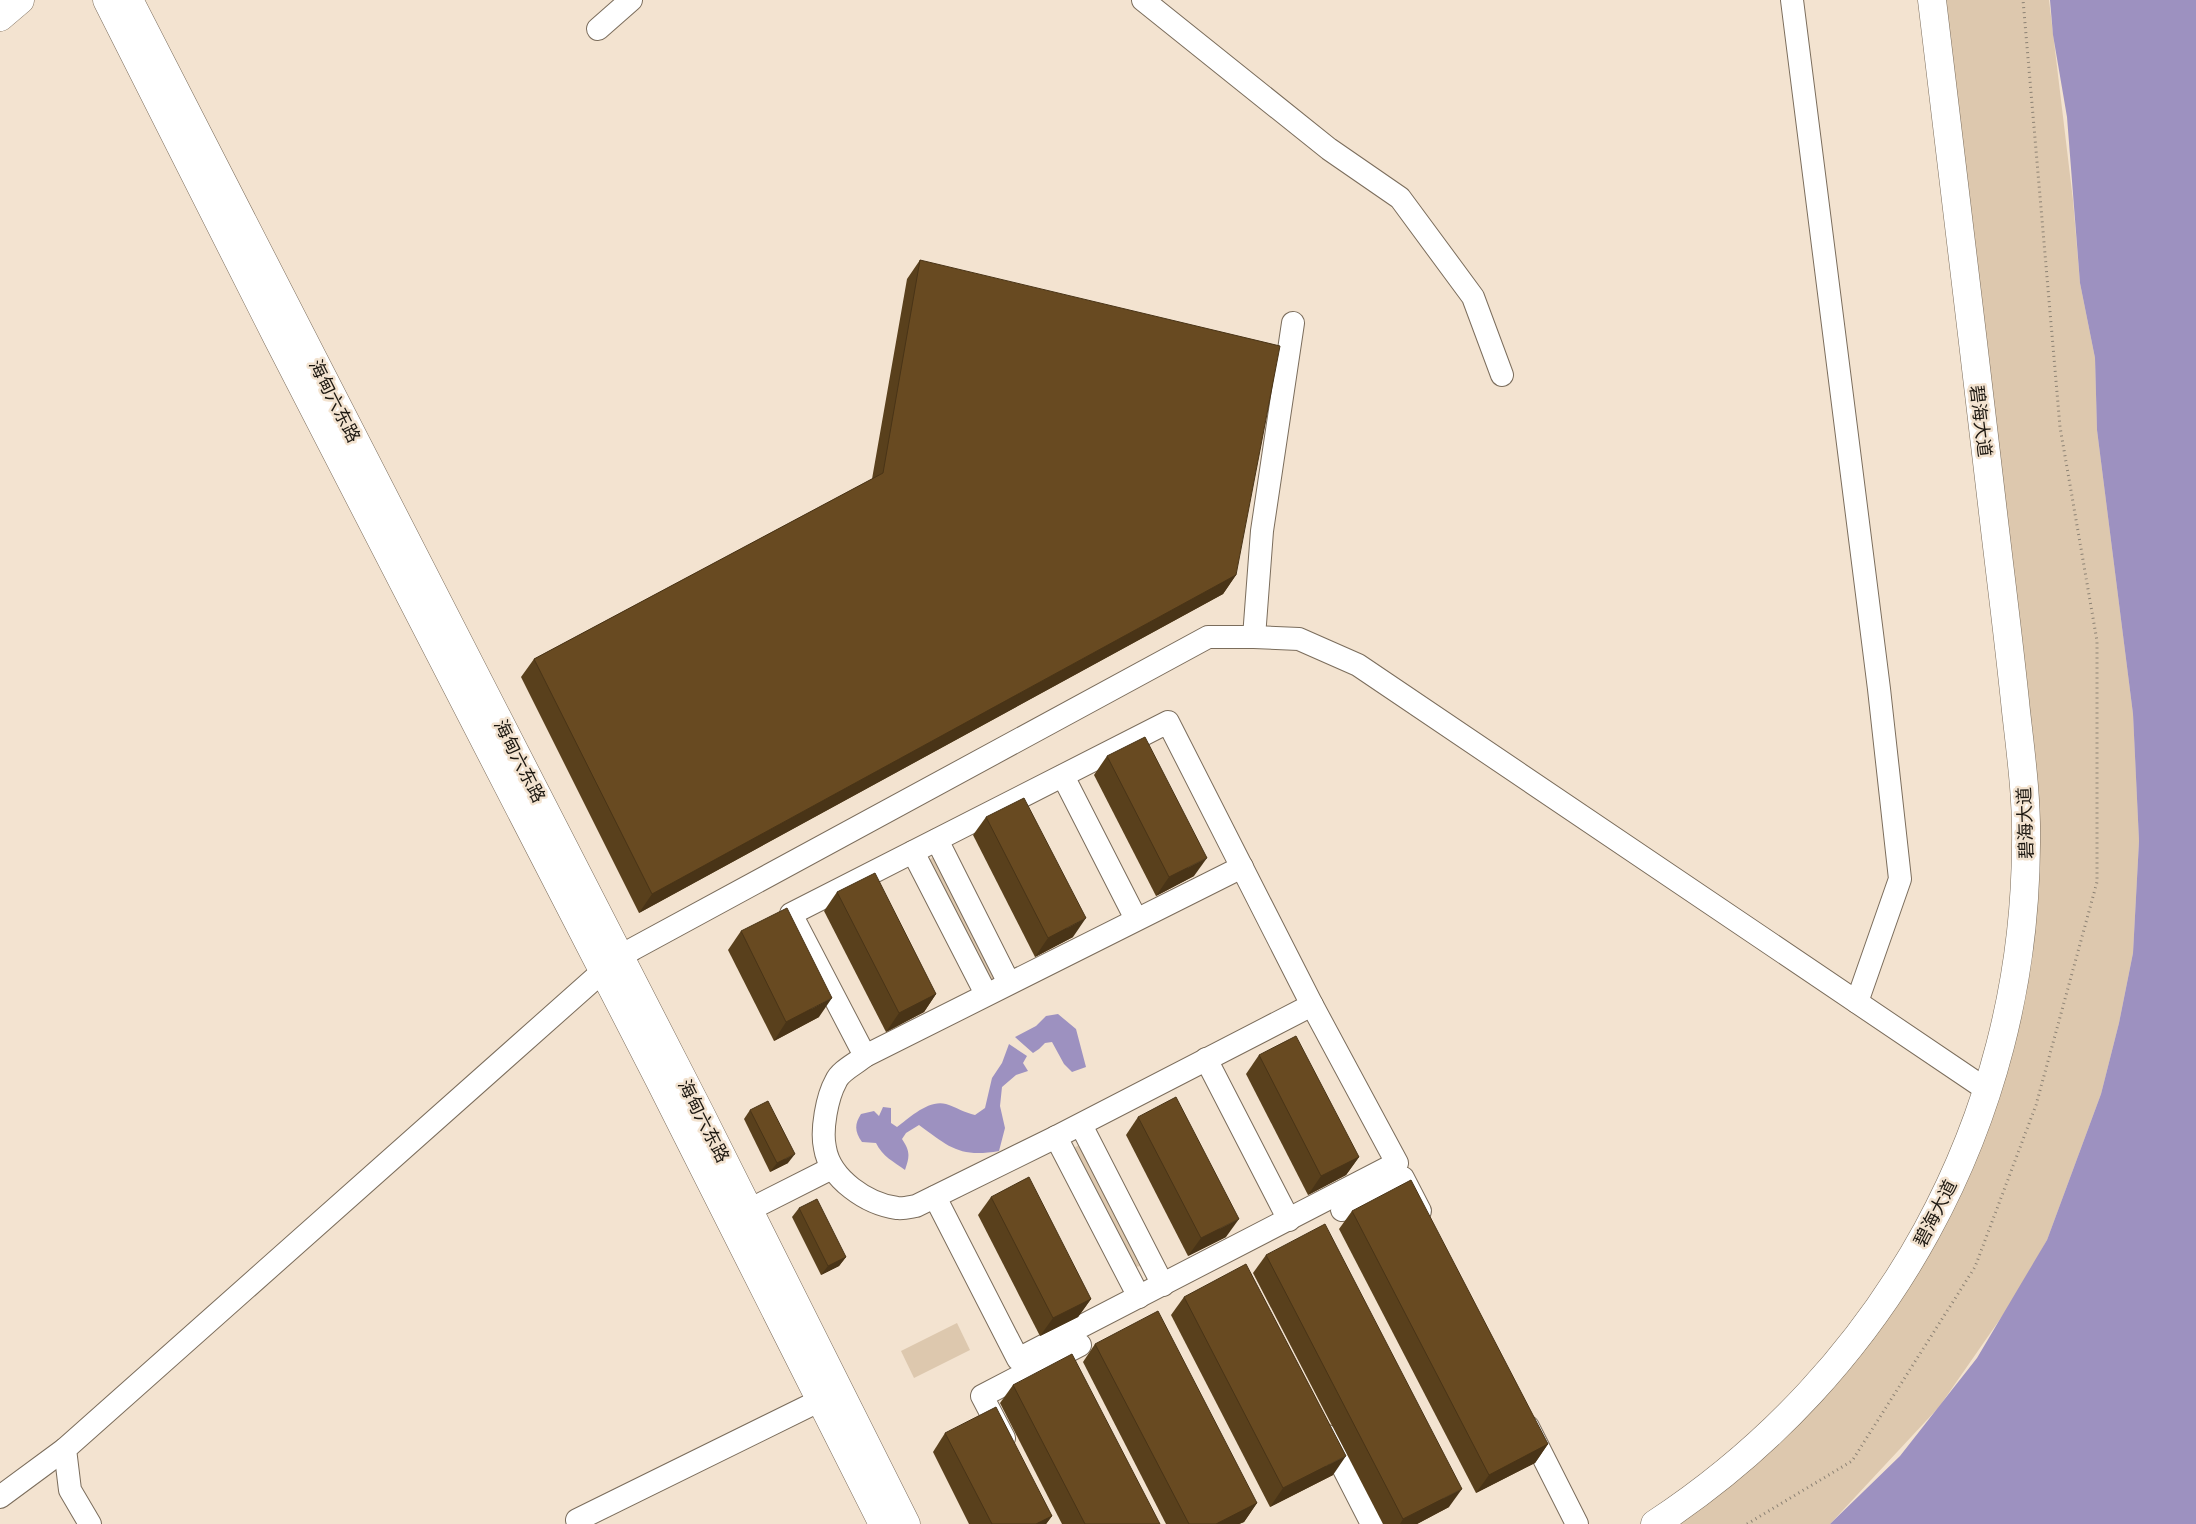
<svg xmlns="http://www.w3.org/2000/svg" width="2196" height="1524" font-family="'Source Serif 4','Noto Sans SC',serif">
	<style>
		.green { fill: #ddc8ae }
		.water { fill: #9d91c0 }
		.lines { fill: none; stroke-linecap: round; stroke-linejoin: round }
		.street-casing { stroke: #7b6d5c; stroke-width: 24 }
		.secondary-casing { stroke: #7b6d5c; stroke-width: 29 }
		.primary-casing { stroke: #7b6d5c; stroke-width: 29 }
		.path { stroke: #8c8274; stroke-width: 3; stroke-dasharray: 1 4; stroke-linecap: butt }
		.street { stroke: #fff; stroke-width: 22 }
		.secondary { stroke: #fff; stroke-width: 28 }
		.primary { stroke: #fff; stroke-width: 28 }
		.wall { fill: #59401c }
		.shaded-wall { fill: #493417 }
		.building { fill: #684a21; stroke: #493417 }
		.labels { text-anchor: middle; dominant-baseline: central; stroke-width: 5; stroke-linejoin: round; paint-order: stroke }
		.street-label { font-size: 18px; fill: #1d1811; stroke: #f3e3d0 }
	</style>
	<rect width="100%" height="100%" fill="#f3e3d0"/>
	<g class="green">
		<path d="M 1945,0 L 2049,0 L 2073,200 L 2080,283 L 2095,358 L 2097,430 L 2133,714 L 2139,841 L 2133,953 L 2119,1023 L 2101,1094 L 2047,1240 L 2014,1299 L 1939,1407 L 1830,1524 L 1642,1524 L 1774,1443 L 1901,1295 L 2031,941 Z"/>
		<path d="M 933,857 L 997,975 L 993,980 L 989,981 L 928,861 Z"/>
		<path d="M 1082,1143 L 1141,1266 L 1135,1267 L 1074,1148 Z"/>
		<path d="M 957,1323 L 970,1350 L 914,1378 L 901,1351 Z"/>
	</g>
	<g class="water">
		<path d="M 2050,0 L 2196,0 L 2196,1524 L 1830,1524 L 1900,1456 L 1977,1358 L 2047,1240 L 2101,1094 L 2119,1023 L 2133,953 L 2139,841 L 2133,714 L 2097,430 L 2095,358 L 2080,283 L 2067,117 L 2053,35 Z"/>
		<path d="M 1058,1014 L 1076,1029 L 1086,1067 L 1072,1072 L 1064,1064 L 1052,1042 L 1045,1043 L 1039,1049 L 1033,1053 L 1015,1037 L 1036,1026 L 1046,1016 Z"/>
		<path d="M 1009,1044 L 1027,1056 L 1023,1063 L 1028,1071 L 1016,1075 L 1002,1087 L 1000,1106 L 1005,1128 L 999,1151 C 960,1158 949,1147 919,1125 L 906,1133 L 902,1139 C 910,1151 910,1156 905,1170 C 894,1162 882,1156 876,1143 L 862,1142 C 855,1132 854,1125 861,1114 L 874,1111 L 879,1116 L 883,1107 L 891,1108 L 891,1123 L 897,1127 C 909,1118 929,1099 946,1104 C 956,1107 965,1113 975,1115 L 985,1108 L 992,1078 L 1002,1063 Z"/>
	</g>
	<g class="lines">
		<defs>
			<g id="street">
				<path d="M 1143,0 L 1329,149 L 1400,198 L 1473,297 L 1502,375"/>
				<path d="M 1792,0 L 1879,689 L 1900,879 L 1857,1002"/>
				<path d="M 598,29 L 631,0"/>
				<path d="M 1254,637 L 1262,531 L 1293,323"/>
				<path d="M 1063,776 L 1136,919"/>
				<path d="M 937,840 L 1009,983"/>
				<path d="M 913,852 L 986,994"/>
				<path d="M 1242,867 L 865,1056 C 857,1063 840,1071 836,1081 C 827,1097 821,1130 825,1148 C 830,1179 867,1204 897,1208 C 903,1209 910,1207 916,1206 L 1056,1137 L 1312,1005"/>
				<path d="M 865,1056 L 791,914 L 1168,722 L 1312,1005 L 1397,1163 L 1018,1359 L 935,1197"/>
				<path d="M 1206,1059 L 1289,1220"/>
				<path d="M 1081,1125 L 1163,1285"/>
				<path d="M 1056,1137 L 1139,1297"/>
				<path d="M 1342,1210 L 1403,1178 L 1420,1211"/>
				<path d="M 733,1218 L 832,1168"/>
				<path d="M 1528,1427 L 1577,1524"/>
				<path d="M 1327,1436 L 1372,1524"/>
				<path d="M 1004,1438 L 982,1396 L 1080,1345"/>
				<path d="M 0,1497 L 65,1449"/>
				<path d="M 577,1520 L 835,1393"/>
				<path d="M 90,1524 L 70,1490 L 65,1449 L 603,971 L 633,949 L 1208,637 L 1254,637 L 1299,639 L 1358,665 L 1987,1090"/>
			</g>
			<g id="secondary">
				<path d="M 107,0 L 277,337 L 660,1081 L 883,1524"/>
				<path d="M 129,0 L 700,1113 L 906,1524"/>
			</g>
			<g id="primary">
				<path d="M 0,17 L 20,0"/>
				<path d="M 1655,1524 C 1886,1372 2025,1121 2026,844 C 2027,800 2021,755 2016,711 C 2009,642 2000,573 1992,504 C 1972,336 1953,168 1932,0"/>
			</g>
		</defs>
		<use href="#street" class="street-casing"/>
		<use href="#secondary" class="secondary-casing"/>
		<use href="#primary" class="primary-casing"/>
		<path class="path" d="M 1747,1524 L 1852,1461 L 1975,1267 L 2036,1105 L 2097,882 L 2097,641 L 2060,427 L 2023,0"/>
		<use href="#street" class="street"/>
		<use href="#secondary" class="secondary"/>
		<use href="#primary" class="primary"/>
	</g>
	<g class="wall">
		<path d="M 920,260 L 1236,575 L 1223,594 L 639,913 L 521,677 L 534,659 L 872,479 L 907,279 Z"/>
		<path d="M 1107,756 L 1194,876 L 1156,896 L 1094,775 Z"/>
		<path d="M 986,817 L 1073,937 L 1035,957 L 973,835 Z"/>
		<path d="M 837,892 L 936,994 L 924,1012 L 886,1032 L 824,911 Z"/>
		<path d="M 741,931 L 819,1017 L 774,1041 L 728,950 Z"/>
		<path d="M 1259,1055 L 1359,1157 L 1346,1175 L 1308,1195 L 1246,1074 Z"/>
		<path d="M 750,1110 L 788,1163 L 770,1172 L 744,1119 Z"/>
		<path d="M 1138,1117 L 1226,1237 L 1188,1256 L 1126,1135 Z"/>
		<path d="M 991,1197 L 1091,1299 L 1078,1317 L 1040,1336 L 978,1215 Z"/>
		<path d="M 799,1208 L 846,1257 L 839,1266 L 821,1275 L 792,1217 Z"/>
		<path d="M 1352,1211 L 1548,1444 L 1535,1463 L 1476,1493 L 1339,1229 Z"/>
		<path d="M 1266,1255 L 1449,1507 L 1417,1524 L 1383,1524 L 1253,1273 Z"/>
		<path d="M 1184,1297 L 1333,1475 L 1270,1507 L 1171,1315 Z"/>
		<path d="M 1095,1344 L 1257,1503 L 1244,1522 L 1239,1524 L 1166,1524 L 1083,1362 Z"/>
		<path d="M 1013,1385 L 1160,1524 L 1062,1524 L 1000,1403 Z"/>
		<path d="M 945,1433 L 1052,1516 L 1046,1524 L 969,1524 L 933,1452 Z"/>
	</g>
	<g class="shaded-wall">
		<path d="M 1236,575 L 1223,594 L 639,913 L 652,894 Z"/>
		<path d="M 1207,858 L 1194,876 L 1156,896 L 1169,877 Z"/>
		<path d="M 1086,918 L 1073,937 L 1035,957 L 1048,938 Z"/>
		<path d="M 936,994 L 924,1012 L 886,1032 L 899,1013 Z"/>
		<path d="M 832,998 L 819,1017 L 774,1041 L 786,1022 Z"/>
		<path d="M 795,1154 L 788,1163 L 770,1172 L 777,1163 Z"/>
		<path d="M 1359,1157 L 1346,1175 L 1308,1195 L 1321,1176 Z"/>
		<path d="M 1239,1219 L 1226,1237 L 1188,1256 L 1201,1238 Z"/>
		<path d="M 846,1257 L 839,1266 L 821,1275 L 828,1266 Z"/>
		<path d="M 1091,1299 L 1078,1317 L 1040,1336 L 1053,1318 Z"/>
		<path d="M 1548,1444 L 1535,1463 L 1476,1493 L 1489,1475 Z"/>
		<path d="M 1346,1456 L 1333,1475 L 1270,1507 L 1283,1488 Z"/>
		<path d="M 1462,1489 L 1449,1507 L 1417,1524 L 1400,1524 L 1403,1519 Z"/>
		<path d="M 1257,1503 L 1244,1522 L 1239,1524 L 1216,1524 Z"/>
		<path d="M 1052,1516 L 1046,1524 L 1036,1524 Z"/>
	</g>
	<g class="building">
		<path d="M 920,260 L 1280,346 L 1236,575 L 652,894 L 534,659 L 883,473 Z"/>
		<path d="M 1145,737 L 1207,858 L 1169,877 L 1107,756 Z"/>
		<path d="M 1024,798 L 1086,918 L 1048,938 L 986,817 Z"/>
		<path d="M 875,873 L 936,994 L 899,1013 L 837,892 Z"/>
		<path d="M 787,908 L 832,998 L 786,1022 L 741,931 Z"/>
		<path d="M 1296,1036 L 1359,1157 L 1321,1176 L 1259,1055 Z"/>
		<path d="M 1176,1097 L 1239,1219 L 1201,1238 L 1138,1117 Z"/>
		<path d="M 768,1101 L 795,1154 L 777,1163 L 750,1110 Z"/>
		<path d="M 1029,1177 L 1091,1299 L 1053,1318 L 991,1197 Z"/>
		<path d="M 1411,1180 L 1548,1444 L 1489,1475 L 1352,1211 Z"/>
		<path d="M 817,1199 L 846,1257 L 828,1266 L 799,1208 Z"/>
		<path d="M 1325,1224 L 1462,1489 L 1403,1519 L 1266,1255 Z"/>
		<path d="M 1246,1264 L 1346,1456 L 1283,1488 L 1184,1297 Z"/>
		<path d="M 1158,1311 L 1257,1503 L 1216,1524 L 1189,1524 L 1095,1344 Z"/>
		<path d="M 1072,1354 L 1160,1524 L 1085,1524 L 1013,1385 Z"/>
		<path d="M 996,1407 L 1052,1516 L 1036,1524 L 992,1524 L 945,1433 Z"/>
	</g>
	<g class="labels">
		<g class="street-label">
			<text transform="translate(335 401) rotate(63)">海甸六东路</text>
			<text transform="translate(1981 421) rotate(83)">碧海大道</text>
			<text transform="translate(520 761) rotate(63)">海甸六东路</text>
			<text transform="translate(2025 823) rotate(-92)">碧海大道</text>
			<text transform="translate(704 1121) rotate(63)">海甸六东路</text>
			<text transform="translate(1935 1213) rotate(-63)">碧海大道</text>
		</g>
	</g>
</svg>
